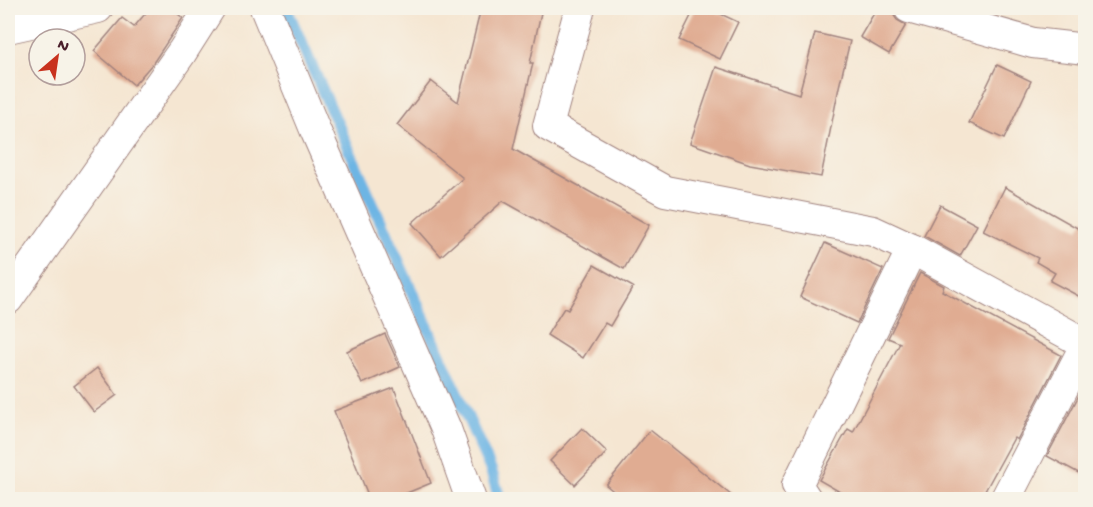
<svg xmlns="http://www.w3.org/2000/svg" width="1093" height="507" font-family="'Gochi Hand',sans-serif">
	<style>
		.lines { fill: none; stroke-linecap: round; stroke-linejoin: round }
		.stream { stroke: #6db5e4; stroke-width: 12 }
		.building { fill: #e0ac92 }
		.street-casing { stroke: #a0827e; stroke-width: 32 }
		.street { stroke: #fff; stroke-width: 30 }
	</style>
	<rect width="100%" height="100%" fill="#f7f3e8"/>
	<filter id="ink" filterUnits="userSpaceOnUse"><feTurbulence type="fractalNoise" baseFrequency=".0167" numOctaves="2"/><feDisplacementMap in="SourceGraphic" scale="12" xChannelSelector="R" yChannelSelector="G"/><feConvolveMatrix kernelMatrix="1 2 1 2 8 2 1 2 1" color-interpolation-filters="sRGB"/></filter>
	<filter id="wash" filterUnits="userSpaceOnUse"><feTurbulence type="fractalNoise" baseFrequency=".008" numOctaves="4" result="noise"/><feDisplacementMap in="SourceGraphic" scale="24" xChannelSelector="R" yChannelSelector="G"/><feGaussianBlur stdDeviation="1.35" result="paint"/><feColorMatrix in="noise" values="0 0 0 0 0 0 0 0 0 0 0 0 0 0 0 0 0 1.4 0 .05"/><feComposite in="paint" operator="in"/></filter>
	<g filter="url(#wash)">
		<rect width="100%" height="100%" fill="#f5e6d2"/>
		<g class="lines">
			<path class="stream" d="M 286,8 L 491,470 L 500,500"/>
		</g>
		<g id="blocks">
			<g class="building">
				<path d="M 150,8 L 170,8 L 183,18 L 153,63 L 134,85 L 94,51 L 122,18 L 134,27 Z"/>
				<path d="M 481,8 L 542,8 L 530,63 L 533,63 L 513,149 L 649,225 L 624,269 L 503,201 L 441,256 L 412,223 L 463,178 L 397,125 L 431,81 L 458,102 Z"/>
				<path d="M 695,8 L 708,8 L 738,22 L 720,59 L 679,40 Z"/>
				<path d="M 877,8 L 882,8 L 893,14 L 897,20 L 906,25 L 889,54 L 860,37 Z"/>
				<path d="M 815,33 L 850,41 L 839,87 L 821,177 L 750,164 L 690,143 L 716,67 L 799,94 Z"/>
				<path d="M 997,65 L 1031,81 L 1004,139 L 969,123 Z"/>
				<path d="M 1005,187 L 1079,229 L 1086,217 L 1086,300 L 1050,281 L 1055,273 L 1036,262 L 1038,258 L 983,231 Z"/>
				<path d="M 940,205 L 977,225 L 960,256 L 924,236 Z"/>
				<path d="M 825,243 L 883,269 L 857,323 L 800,297 Z"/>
				<path d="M 594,265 L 633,287 L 610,326 L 605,323 L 583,358 L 547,335 L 564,308 L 568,310 Z"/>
				<path d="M 920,273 L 944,286 L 942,291 L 1061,355 L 1017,440 L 1014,438 L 980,500 L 854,500 L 819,480 L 848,429 L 853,432 L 900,343 L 888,338 Z"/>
				<path d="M 385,334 L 400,367 L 362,384 L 347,351 Z"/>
				<path d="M 97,368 L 117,395 L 94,412 L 74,386 Z"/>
				<path d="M 1086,382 L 1086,477 L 1047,456 Z"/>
				<path d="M 394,388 L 431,483 L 390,500 L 370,500 L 334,411 Z"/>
				<path d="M 582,428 L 607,452 L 575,485 L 550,461 Z"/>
				<path d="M 650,430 L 737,500 L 624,500 L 606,485 Z"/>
			</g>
		</g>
	</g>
	<g filter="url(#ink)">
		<use href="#blocks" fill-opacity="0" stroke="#a0827e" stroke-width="1.5"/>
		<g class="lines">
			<defs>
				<g id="street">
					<path d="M 265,8 L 316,132 L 446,429 L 471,500"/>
					<path d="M 580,8 L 548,126 L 665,191 L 873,231 L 912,249 L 1086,344"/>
					<path d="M 909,8 L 1033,43 L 1086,49"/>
					<path d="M 8,28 L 98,8"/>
					<path d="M 8,299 L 182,52 L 210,8"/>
					<path d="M 807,500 L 797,485 L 912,249"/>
					<path d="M 1005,500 L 1086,344"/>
				</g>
			</defs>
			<use href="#street" class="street-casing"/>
			<use href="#street" class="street"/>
		</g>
	</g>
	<rect width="1093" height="507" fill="none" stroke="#f7f3e8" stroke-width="30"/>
	<g transform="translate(57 57) rotate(29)"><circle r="28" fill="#f7f3e8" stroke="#b29e9c" stroke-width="1.5"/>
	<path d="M0-4.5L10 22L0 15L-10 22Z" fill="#c8321e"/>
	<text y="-9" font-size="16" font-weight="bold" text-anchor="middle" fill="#4a1f2b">N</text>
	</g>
</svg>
